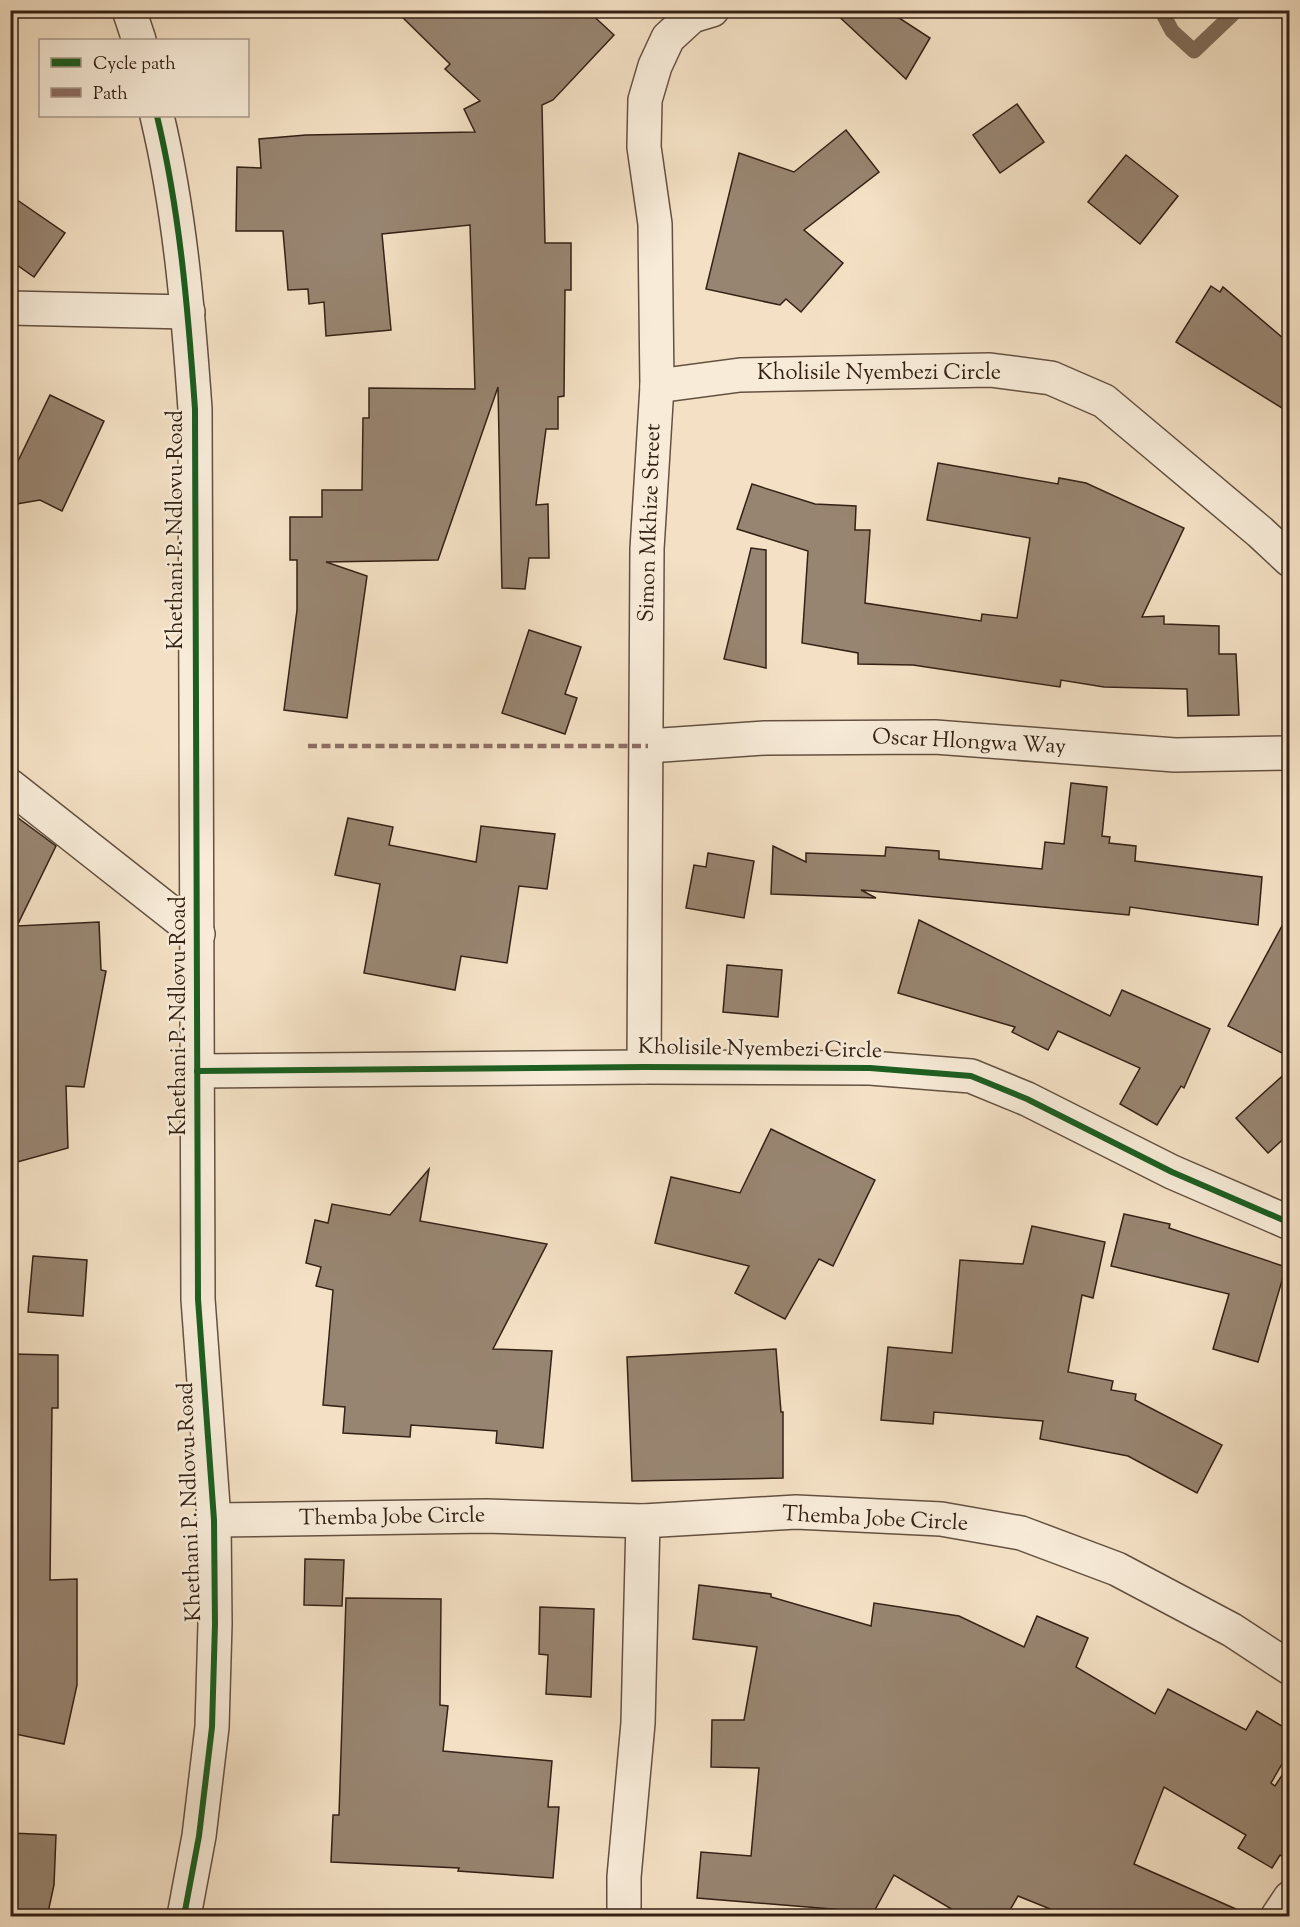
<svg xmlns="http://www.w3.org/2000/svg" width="1300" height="1927" font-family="'Sorts Mill Goudy',serif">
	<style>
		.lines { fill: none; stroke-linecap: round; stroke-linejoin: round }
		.stream { stroke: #806d5b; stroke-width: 15 }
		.building { fill: #988571; stroke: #342115; stroke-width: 1.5 }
		.minor-casing { stroke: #645141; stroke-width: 36 }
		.minor { stroke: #f8ecd9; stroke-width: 33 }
		.quiet { stroke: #8d6e63; stroke-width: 4.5; stroke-dasharray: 9 4.5; stroke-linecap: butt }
		.cycleway-casing { stroke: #f8ecd9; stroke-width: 10 }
		.cycleway { stroke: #1b5e20; stroke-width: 6 }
		.labels { text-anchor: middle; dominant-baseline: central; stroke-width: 5; stroke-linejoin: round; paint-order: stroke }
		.street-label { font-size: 22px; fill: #342115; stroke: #f8ecd9 }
	</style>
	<rect width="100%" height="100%" fill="#f4e1c5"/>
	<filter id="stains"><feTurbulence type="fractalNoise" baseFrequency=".00333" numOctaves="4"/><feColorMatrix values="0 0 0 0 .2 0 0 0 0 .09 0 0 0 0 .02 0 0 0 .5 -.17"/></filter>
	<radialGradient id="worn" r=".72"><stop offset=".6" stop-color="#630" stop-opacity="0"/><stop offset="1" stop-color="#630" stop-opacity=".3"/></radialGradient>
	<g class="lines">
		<path class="stream" d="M 1161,10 L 1172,31 L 1194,51 L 1237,10"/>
	</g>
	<g class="building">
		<path d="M 395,10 L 587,10 L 614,35 L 553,100 L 542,105 L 545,243 L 571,243 L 571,290 L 565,290 L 564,396 L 558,397 L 558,429 L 546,429 L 536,505 L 548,504 L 549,558 L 529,558 L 525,589 L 502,588 L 498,387 L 438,560 L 326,562 L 367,576 L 347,718 L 284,710 L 297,610 L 297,560 L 290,560 L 290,517 L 322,517 L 322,490 L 362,490 L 363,418 L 369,418 L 369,388 L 475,389 L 470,225 L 382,234 L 391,330 L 326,336 L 324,302 L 309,304 L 308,289 L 288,290 L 283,231 L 236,231 L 237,167 L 261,168 L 259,139 L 306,135 L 475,132 L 464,109 L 480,101 L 445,69 L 450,64 Z"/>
		<path d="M 832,10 L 887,10 L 930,38 L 906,79 Z"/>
		<path d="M 1017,104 L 1044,142 L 1000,173 L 973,135 Z"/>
		<path d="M 846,130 L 879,172 L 804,230 L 843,263 L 801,312 L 786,299 L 780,305 L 706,289 L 739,153 L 794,172 Z"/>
		<path d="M 1126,155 L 1178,196 L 1140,244 L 1088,202 Z"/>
		<path d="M 10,195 L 65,233 L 34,277 L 10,260 Z"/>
		<path d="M 1211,286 L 1220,292 L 1223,287 L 1290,344 L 1290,413 L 1176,342 Z"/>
		<path d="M 50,395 L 104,421 L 62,511 L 40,500 L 10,505 L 10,467 L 17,463 Z"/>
		<path d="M 938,463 L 1058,484 L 1059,478 L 1086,483 L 1184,528 L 1142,617 L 1164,616 L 1164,624 L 1219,626 L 1219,654 L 1236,654 L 1239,715 L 1188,716 L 1187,689 L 1104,687 L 1061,680 L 1060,687 L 913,665 L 858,664 L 858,653 L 802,643 L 808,551 L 737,529 L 752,484 L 815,504 L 856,506 L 855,530 L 870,530 L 865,603 L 981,621 L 982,614 L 1017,618 L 1030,538 L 927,520 Z"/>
		<path d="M 751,548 L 766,550 L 766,668 L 724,659 Z"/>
		<path d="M 529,630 L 581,647 L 565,694 L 577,698 L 565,734 L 502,713 Z"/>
		<path d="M 1071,783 L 1107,787 L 1102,836 L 1110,837 L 1109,843 L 1136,846 L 1135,861 L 1262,877 L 1258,925 L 1130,907 L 1129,915 L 861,890 L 876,898 L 771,894 L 773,846 L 806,862 L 806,853 L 885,856 L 886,847 L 939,851 L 939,859 L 1042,869 L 1045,842 L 1064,844 Z"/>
		<path d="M 10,812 L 56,846 L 17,926 L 99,922 L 101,970 L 106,971 L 84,1087 L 66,1086 L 68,1148 L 10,1164 Z"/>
		<path d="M 348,818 L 393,827 L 389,845 L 476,862 L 481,826 L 555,834 L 547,889 L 519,886 L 507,963 L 461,956 L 455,990 L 364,973 L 380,884 L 335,875 Z"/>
		<path d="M 708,853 L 754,861 L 744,918 L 686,908 L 694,865 L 706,867 Z"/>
		<path d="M 1290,911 L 1290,1057 L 1228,1026 Z"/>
		<path d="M 919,920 L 1110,1016 L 1122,990 L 1210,1029 L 1184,1088 L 1181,1086 L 1157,1125 L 1120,1104 L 1140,1068 L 1058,1031 L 1048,1050 L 1012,1032 L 1015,1027 L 898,993 Z"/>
		<path d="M 727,965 L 782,970 L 778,1017 L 723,1012 Z"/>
		<path d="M 1290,1069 L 1290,1133 L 1268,1153 L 1236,1118 Z"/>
		<path d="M 771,1129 L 875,1180 L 833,1266 L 819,1259 L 785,1319 L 735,1293 L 749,1266 L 655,1243 L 671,1177 L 740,1193 Z"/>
		<path d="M 429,1169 L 420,1221 L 547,1244 L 493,1349 L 552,1351 L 543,1448 L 496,1443 L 497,1431 L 411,1425 L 410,1437 L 343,1433 L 345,1407 L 323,1405 L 333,1290 L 316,1286 L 321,1267 L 306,1263 L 315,1220 L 328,1223 L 332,1204 L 390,1215 Z"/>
		<path d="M 1124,1214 L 1170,1224 L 1169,1228 L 1286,1267 L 1258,1362 L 1213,1349 L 1229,1294 L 1111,1266 Z"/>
		<path d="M 1032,1226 L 1105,1242 L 1093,1298 L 1082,1295 L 1068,1372 L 1113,1381 L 1111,1390 L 1136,1394 L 1135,1400 L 1222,1445 L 1197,1493 L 1128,1456 L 1040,1439 L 1043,1421 L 934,1412 L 933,1424 L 881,1420 L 888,1347 L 952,1353 L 960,1260 L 1023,1264 Z"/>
		<path d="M 33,1256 L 87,1260 L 83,1316 L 28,1312 Z"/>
		<path d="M 776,1349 L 781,1412 L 783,1412 L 783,1478 L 632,1481 L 627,1357 Z"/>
		<path d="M 11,1354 L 58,1355 L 58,1408 L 52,1408 L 50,1580 L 77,1579 L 77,1685 L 64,1744 L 10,1733 Z"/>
		<path d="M 305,1559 L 344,1560 L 342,1606 L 304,1605 Z"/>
		<path d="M 699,1585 L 771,1594 L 771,1597 L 871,1626 L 874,1603 L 959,1616 L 1024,1647 L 1037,1616 L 1088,1638 L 1076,1667 L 1155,1714 L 1168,1689 L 1246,1730 L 1257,1711 L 1290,1731 L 1290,1750 L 1271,1783 L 1275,1786 L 1290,1763 L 1290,1860 L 1280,1855 L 1272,1868 L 1238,1848 L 1246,1835 L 1164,1787 L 1134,1864 L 1254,1917 L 1070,1917 L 1018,1896 L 1006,1917 L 965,1917 L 894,1875 L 871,1917 L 857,1917 L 844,1910 L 697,1898 L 701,1852 L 751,1856 L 759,1768 L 711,1767 L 712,1720 L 744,1720 L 757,1647 L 693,1639 Z"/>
		<path d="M 346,1598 L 441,1599 L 440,1705 L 448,1706 L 443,1751 L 552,1761 L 548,1807 L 559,1807 L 553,1878 L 458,1871 L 459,1868 L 331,1862 L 333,1815 L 339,1815 Z"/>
		<path d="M 540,1607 L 594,1609 L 591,1697 L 546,1694 L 548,1655 L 539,1654 Z"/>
		<path d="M 10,1833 L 56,1835 L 54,1885 L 47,1917 L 10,1917 Z"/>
	</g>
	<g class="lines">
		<defs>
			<g id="minor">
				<path d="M 129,10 L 139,40"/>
				<path d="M 157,116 C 180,212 188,310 195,409 L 198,1299 L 214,1520 L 215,1624 L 212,1727 L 199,1836 L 184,1916"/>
				<path d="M 10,308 L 188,312"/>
				<path d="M 657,386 L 740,375 L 990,370 L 1051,378 L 1104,401 L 1260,532 L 1290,560"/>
				<path d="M 648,746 L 765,738 L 935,737 L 1175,755 L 1290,753"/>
				<path d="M 10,786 L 198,934"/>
				<path d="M 644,1067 L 647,549 L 657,386 L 655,224 L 644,147 L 645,100 L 655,66 L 668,38 L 692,16 L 712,10"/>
				<path d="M 197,1071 L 644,1067 L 870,1068 L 971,1076 L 1027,1099 L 1172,1172 L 1290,1223"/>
				<path d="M 214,1520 L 486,1516 L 643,1521 L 796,1512 L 941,1519 L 1021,1533 L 1117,1569 L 1232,1630 L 1290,1668"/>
				<path d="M 624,1916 L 624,1877 L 638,1723 L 643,1521"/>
				<path d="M 1278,1916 L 1290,1898"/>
			</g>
		</defs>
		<use href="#minor" class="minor-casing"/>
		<use href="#minor" class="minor"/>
		<path class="quiet" d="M 308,746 L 648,746"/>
		<defs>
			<g id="cycleway">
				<path d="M 157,116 C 180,212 188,310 195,409 L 198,1299 L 214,1520 L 215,1624 L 212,1727 L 199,1836 L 184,1916"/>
				<path d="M 197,1071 L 644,1067 L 870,1068 L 971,1076 L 1027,1099 L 1172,1172 L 1290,1223"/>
			</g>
		</defs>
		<use href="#cycleway" class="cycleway-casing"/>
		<use href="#cycleway" class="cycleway"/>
	</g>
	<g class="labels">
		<g class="street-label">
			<text x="879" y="374">Kholisile Nyembezi Circle</text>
			<text transform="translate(651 523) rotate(-88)">Simon Mkhize Street</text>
			<text transform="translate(177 530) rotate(-90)">Khethani P. Ndlovu Road</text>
			<text transform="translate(969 743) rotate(3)">Oscar Hlongwa Way</text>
			<text transform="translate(180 1016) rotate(-90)">Khethani P. Ndlovu Road</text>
			<text transform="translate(760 1050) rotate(1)">Kholisile Nyembezi Circle</text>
			<text transform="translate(191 1502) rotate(-92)">Khethani P. Ndlovu Road</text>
			<text transform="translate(392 1518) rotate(-1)">Themba Jobe Circle</text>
			<text transform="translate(875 1520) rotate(3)">Themba Jobe Circle</text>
		</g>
	</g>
	<rect width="1300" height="1927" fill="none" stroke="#f4e1c5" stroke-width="36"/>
	<rect x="12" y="12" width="1276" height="1903" fill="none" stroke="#342115" stroke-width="3"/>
	<rect x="18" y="18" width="1264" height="1891" fill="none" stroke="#342115" stroke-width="1.5"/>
	<rect x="39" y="39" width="210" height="78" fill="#f8ecd9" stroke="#aa9b8b" stroke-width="1.5"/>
	<rect x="51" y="58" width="30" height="9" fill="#1b5e20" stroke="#aa9b8b" stroke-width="1.5"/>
	<text x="93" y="69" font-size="18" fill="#342115">Cycle path</text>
	<rect x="51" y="88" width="30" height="9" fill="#8d6e63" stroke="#aa9b8b" stroke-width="1.5"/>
	<text x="93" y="99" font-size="18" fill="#342115">Path</text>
	<rect width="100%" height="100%" filter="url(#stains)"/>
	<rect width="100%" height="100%" fill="url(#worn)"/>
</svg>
